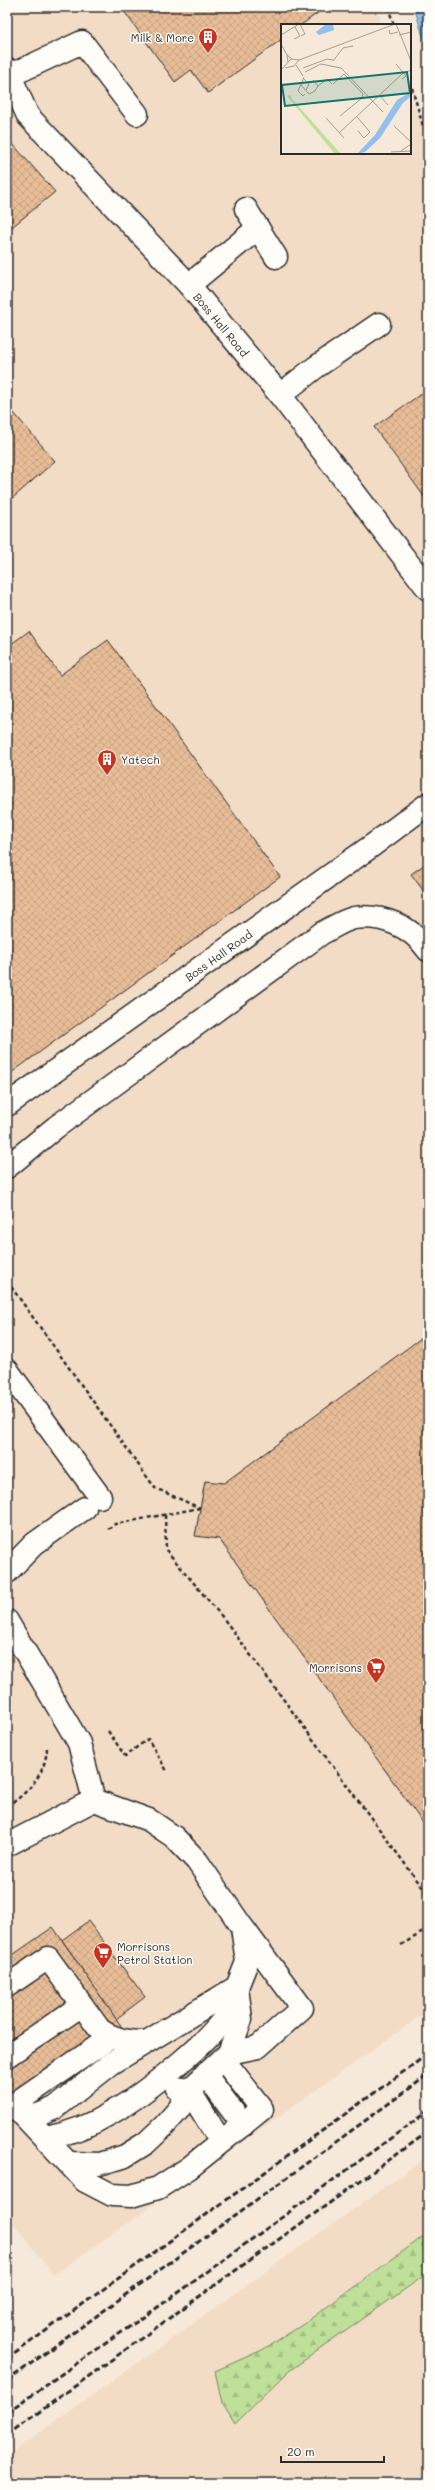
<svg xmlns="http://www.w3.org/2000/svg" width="435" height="2490" font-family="Mali,sans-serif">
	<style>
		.built { fill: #f2dcc6 }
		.forest { fill: url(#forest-firs); stroke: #748662 }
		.water { fill: url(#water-ripples); stroke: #69849e }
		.building { fill: url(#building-cross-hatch); stroke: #2b2b2b }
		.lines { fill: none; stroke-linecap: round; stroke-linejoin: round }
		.minor-casing { stroke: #2b2b2b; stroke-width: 25 }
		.path { stroke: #2b2b2b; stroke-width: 2.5; stroke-dasharray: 4 3; stroke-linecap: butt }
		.minor { stroke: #fdfcf7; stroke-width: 22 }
		.rail { stroke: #2b2b2b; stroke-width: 3; stroke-dasharray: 6 3; stroke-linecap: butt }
		.labels { text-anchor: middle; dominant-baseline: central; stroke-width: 3; stroke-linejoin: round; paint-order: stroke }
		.poi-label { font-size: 11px; fill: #2b2b2b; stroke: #fdfcf7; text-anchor: end }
		.street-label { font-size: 11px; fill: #2b2b2b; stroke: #fdfcf7 }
		.inset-road { fill: none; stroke: #a59d94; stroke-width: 1 }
		.view { fill: #0f766e; fill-opacity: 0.15; stroke: #0f766e; stroke-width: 2 }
		.inset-edge { fill: none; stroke: #2b2b2b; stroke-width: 2 }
	</style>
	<defs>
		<pattern id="forest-firs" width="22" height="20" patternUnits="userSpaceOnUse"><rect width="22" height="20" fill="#bee099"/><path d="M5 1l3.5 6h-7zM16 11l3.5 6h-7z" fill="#a3c084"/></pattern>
		<pattern id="water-ripples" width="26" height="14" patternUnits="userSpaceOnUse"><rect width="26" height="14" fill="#92bfeb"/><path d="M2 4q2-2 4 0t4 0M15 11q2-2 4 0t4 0" fill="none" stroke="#7ea4ca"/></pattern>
		<pattern id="building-cross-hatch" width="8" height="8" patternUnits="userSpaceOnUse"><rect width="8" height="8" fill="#e8bd98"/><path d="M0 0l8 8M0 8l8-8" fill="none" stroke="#c7a383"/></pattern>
	</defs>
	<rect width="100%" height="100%" fill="#f7e9da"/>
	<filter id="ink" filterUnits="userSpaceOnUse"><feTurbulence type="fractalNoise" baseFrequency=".025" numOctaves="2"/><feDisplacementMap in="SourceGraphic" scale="8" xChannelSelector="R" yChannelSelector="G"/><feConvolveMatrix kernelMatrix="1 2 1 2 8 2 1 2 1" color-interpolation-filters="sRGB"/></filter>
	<g filter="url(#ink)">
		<g class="built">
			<path d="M 7,7 L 377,7 L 381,25 L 282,25 L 282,153 L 410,153 L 410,98 L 428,133 L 428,2011 L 54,2275 L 7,2216 Z"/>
			<path d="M 428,2156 L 428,2483 L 7,2483 L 7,2456 Z"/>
		</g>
		<path class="forest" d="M 428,2233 L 428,2273 L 289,2371 L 235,2424 L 222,2403 L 215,2371 L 262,2350 L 302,2325 Z"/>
		<path class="water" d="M 414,7 L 428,7 L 428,49 L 426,46 Z"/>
		<g class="building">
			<path d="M 121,7 L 326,7 L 301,25 L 282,25 L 282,39 L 208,93 L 191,70 L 175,82 Z"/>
			<path d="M 11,142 L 55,192 L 7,231 L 7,146 Z"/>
			<path d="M 428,389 L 428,502 L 374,427 Z"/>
			<path d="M 7,405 L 55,461 L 7,503 Z"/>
			<path d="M 29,631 L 60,675 L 108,640 L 280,877 L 7,1076 L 7,647 Z"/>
			<path d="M 428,862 L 428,897 L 411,874 Z"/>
			<path d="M 428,1333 L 428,1830 L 219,1539 L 195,1536 L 205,1481 L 224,1483 Z"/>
			<path d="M 88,1921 L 145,1997 L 116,2019 L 62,1940 Z"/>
			<path d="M 53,1927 L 128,2036 L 24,2109 L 7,2086 L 7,1959 Z"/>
		</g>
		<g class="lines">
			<defs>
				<g id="minor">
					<path id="s1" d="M 7,69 L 28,116 L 189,285 L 280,395 L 428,589"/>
					<path d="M 7,77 L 82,42 L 137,114"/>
					<path d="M 246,209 L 276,257"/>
					<path d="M 189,285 L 258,228"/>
					<path d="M 280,395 L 316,367 L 379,324"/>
					<path id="s2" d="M 7,1105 L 373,845 L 428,804"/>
					<path d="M 7,1167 L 56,1127 L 322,933 C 332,928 344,920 354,918 C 382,914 411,926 428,950"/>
					<path d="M 7,1370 L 100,1497"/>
					<path d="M 7,1572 L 34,1544 L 85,1508"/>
					<path d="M 7,1621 L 79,1743 L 94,1800 L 7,1845"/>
					<path d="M 7,1986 L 48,1958 L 100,2030 C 115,2040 128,2042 146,2042"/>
					<path d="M 229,2053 L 258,2047 L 302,2008 L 243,1928"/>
					<path d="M 7,2056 L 82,2005"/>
					<path d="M 205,2074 L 243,2125"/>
					<path d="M 177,2088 L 189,2090 L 221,2142"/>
					<path d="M 7,2105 L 22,2114 L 36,2116 L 55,2108 L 112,2063 L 237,1987 L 247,1962 L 242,1927 L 197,1861 L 174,1837 L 149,1820 L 94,1800"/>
					<path d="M 10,2107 L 111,2037"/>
					<path d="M 22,2114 L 85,2181 L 112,2195 L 131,2196 L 158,2188 L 189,2168 L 262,2109 L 223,2059"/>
					<path d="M 46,2138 C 68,2134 91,2125 111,2113 C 143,2095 216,2038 232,2006 C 235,2001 235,1994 237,1988"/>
					<path d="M 70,2163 L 99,2164 L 125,2156 L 146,2143 L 164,2126 L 179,2109 L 189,2090 L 229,2053 L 241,2019 L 237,1987"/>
				</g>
			</defs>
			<use href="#minor" class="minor-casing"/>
			<g class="path">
				<path d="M 388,7 L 394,25"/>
				<path d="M 410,81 L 423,126 L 428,132"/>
				<path d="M 7,1281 L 155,1488 L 200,1508"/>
				<path d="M 165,1515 L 166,1550 L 224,1619 L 428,1895"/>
				<path d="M 108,1529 L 115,1524 L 200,1508"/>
				<path d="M 108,1731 L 125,1756 L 148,1739 L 167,1771"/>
				<path d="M 7,1807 C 28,1792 46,1775 47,1747"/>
				<path d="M 401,1945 L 428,1929"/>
			</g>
			<use href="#minor" class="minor"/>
			<g class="rail">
				<path d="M 7,2359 L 428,2054"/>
				<path d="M 7,2381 L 428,2075"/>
				<path d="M 7,2412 L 178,2293 L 428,2111"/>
				<path d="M 7,2435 L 428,2132"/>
			</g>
		</g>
	</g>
	<defs>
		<symbol id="building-pin" viewBox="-11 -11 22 30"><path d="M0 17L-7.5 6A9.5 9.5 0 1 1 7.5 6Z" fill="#c8321e" stroke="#fdfcf7"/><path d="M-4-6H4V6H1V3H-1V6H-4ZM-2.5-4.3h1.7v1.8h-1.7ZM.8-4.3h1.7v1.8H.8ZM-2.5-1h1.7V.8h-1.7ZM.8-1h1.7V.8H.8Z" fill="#fff"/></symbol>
		<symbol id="supermarket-pin" viewBox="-11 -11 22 30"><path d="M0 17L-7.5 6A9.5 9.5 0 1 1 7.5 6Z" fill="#c8321e" stroke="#fdfcf7"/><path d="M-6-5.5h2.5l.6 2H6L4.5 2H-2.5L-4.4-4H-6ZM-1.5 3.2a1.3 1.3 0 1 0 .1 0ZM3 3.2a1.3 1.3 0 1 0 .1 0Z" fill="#fff"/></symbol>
	</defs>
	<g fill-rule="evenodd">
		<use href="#building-pin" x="197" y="26" width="22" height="30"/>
		<use href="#building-pin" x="96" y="748" width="22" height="30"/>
		<use href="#supermarket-pin" x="365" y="1656" width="22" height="30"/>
		<use href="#supermarket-pin" x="92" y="1941" width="22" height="30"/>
	</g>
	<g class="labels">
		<g class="poi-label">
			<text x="194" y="37">Milk &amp; More</text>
			<text x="121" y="759" text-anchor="start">Yatech</text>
			<text x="362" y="1667">Morrisons</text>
			<text x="117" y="1946" text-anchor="start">Morrisons<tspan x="117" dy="13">Petrol Station</tspan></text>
		</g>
		<g class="street-label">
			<text stroke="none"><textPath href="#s1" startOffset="336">Boss Hall Road</textPath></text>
			<text stroke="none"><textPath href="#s2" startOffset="259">Boss Hall Road</textPath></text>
		</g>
	</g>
	<g transform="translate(281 24)">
		<rect width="130" height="130" fill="#f7e9da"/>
		<path d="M 9,71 L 11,75 L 60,130 L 54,130 L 6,72 Z" fill="#bee099"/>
		<path d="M 44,1 L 52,1 L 53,6 L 38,11 L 35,8 ZM 130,68 L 130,72 L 122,79 L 99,114 L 84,128 L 76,130 L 94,111 L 116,76 Z" fill="#92bfeb"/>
		<path class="inset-road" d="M 19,0 L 24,10 L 20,12M 115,0 L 130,37M 108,6 L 109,10 L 117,8M 0,11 L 18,0M 118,11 L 130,8M 13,15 L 19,12 L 14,3M 0,20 L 6,31M 52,37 L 62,24 L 72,22M 7,38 L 6,31 L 11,35M 115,40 L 125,52 L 121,55M 15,41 L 22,52M 4,44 L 13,42 L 18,36M 22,44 L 46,35 L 52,36M 0,46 L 10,35 L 18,36 L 114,0M 24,48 L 40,40 L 60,44 L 102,88M 23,53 L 20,61 L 28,70 L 34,67 L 37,62M 23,55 L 28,60 L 25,66M 32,56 L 37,62 L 46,55 L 51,60M 20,60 L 17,67 L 22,72 L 24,70M 52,60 L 63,50 L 82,70 L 81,74 L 59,92M 99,72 L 107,81M 76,93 L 89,108 L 83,114 L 77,107M 45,94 L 63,114M 113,102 L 130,118M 58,109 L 121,50 L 130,46M 120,127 L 130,120M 110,128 L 130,127"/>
		<path class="view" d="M 126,48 L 129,69 L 4,82 L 1,61 Z"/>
		<rect width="130" height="130" class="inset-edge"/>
	</g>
	<rect width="435" height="2490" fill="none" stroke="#fdfcf7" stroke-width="24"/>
	<rect x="12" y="12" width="411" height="2466" fill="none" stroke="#2b2b2b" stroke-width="1.5" filter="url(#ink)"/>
	<path d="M281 2456v6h103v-6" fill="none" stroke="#2b2b2b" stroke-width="2"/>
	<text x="287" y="2456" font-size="12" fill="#2b2b2b" stroke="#fdfcf7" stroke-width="3" paint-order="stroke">20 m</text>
</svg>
